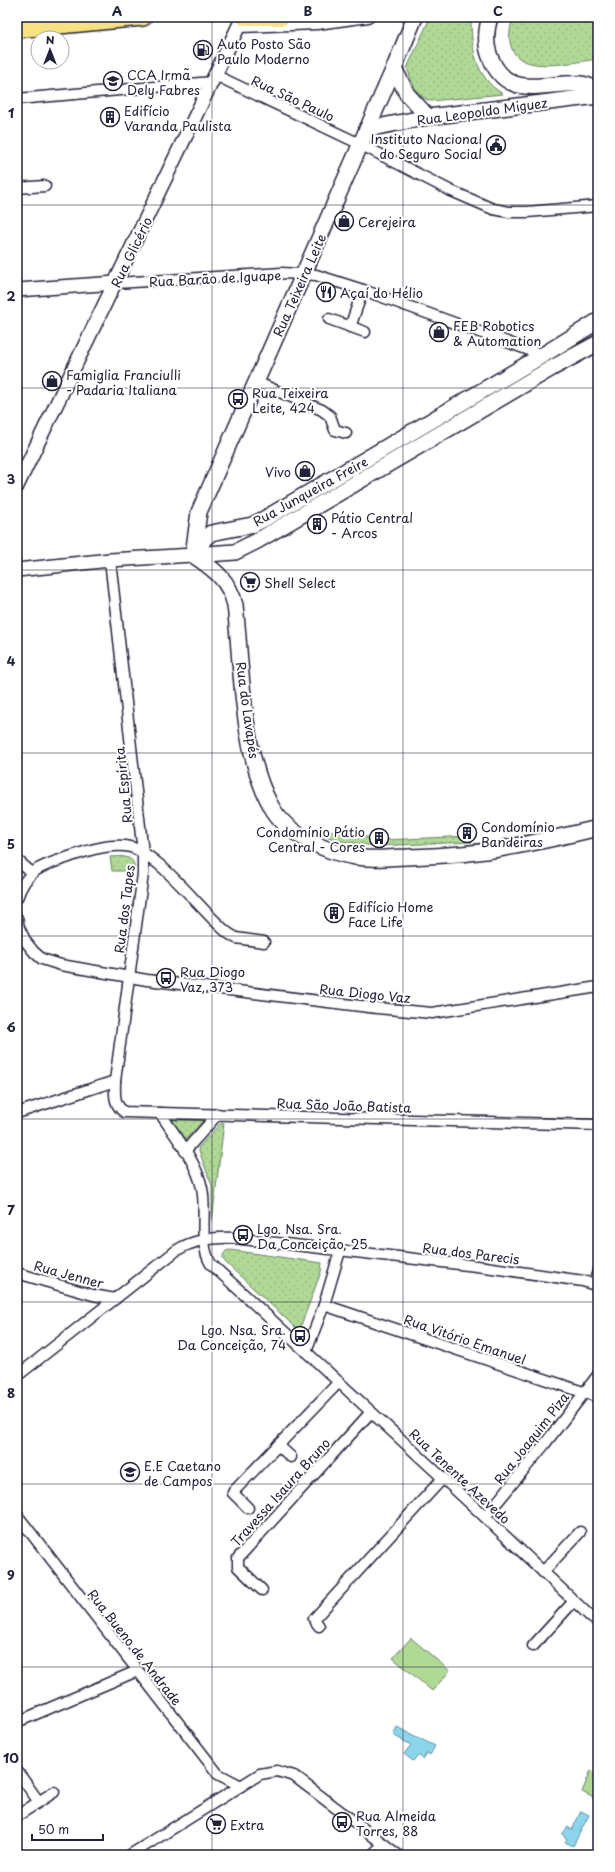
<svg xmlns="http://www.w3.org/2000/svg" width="615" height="1872" font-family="'Playpen Sans',sans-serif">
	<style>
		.grass { fill: #b0d996; stroke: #697e68 }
		.park { fill: url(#park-dots); stroke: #697e68 }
		.water { fill: #8cd6ec; stroke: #628ea5 }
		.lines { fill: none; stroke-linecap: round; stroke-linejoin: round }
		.minor-casing { stroke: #22223b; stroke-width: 13 }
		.tertiary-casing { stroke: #22223b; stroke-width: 16 }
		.secondary-casing { stroke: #22223b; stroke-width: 18 }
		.primary-casing { stroke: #22223b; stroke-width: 19 }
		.trunk-casing { stroke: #22223b; stroke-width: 20 }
		.minor { stroke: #fff; stroke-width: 10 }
		.tertiary { stroke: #fff; stroke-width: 13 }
		.secondary { stroke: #fff; stroke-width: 15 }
		.primary { stroke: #f6e281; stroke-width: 16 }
		.trunk { stroke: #f6e281; stroke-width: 17 }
		.grid { fill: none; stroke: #22223b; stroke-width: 1; stroke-opacity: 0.55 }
		.labels { text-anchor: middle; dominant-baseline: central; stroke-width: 4; stroke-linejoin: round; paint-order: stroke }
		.poi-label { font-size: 13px; fill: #22223b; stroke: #fff; text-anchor: start }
		.street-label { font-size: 13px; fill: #22223b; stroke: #fff }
		.neatline { fill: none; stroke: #22223b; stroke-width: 1.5 }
		.grid-label { font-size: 13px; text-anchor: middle; font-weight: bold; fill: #22223b }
	</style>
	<defs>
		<pattern id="park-dots" width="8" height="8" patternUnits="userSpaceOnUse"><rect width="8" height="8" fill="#b0d996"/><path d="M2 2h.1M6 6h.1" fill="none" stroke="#97ba82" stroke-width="1.8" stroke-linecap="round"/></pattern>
	</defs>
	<rect width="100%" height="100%" fill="#fff"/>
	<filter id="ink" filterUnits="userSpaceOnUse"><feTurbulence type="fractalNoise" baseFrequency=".025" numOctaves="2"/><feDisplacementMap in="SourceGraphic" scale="8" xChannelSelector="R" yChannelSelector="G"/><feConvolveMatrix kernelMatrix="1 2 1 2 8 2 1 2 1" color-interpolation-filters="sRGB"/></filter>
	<g filter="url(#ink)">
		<g class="grass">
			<path d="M 411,1638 L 450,1671 L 432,1691 L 393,1658 Z"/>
			<path d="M 591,1770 L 598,1774 L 598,1800 L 582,1792 Z"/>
		</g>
		<g class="park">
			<path d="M 434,17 L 471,17 C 471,46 475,78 503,94 L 431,101 C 416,97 412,82 407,68 L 429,20 Z"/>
			<path d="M 513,17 L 598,17 L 598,59 C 561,64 494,81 513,17 Z"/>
			<path d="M 328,830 L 383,840 L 472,836 L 472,842 L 374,846 L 340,841 L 326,836 Z"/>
			<path d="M 110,857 C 121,856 137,855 134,871 L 112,871 Z"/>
			<path d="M 172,1120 L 204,1120 L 186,1139 Z"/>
			<path d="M 221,1123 L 224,1123 L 212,1221 L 212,1186 L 198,1148 Z"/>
			<path d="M 230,1250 L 322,1263 L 321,1272 L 300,1328 L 296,1328 L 226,1263 C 222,1259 222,1255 226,1251 Z"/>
		</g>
		<g class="water">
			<path d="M 397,1727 L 435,1746 L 430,1755 L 427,1753 L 423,1759 L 418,1755 L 413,1761 L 404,1754 L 411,1745 L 393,1735 Z"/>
			<path d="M 581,1811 L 589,1815 L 573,1846 L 565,1842 L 567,1839 L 562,1834 L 568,1827 L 572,1830 Z"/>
		</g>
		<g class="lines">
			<defs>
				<g id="minor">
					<path d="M 240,27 L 317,24 L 368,17"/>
					<path d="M 215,75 L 360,144 L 449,190 L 493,209 L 509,212 L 527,212 L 598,206"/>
					<path d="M 17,99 L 212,82"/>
					<path d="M 17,188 L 45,186"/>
					<path d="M 116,283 L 282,273 L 316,275 L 363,290 L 543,355"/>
					<path d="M 329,319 L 365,332"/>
					<path d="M 350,327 L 363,290"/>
					<path d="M 256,382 L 322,410 L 330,416 L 335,430 L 346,433"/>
					<path d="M 110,560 L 143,853 L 143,874 L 115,1081 C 115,1093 113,1104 124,1112 L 598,1125"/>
					<path d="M 17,860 L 32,873"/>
					<path d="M 17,898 C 26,871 40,866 66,858 C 83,852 106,844 125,846 C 157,849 202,913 228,933 L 236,938 L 264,942"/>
					<path d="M 17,918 L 19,928 L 26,942 L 34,952 L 42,959 L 61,965 L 147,980 L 377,1008 L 432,1013 L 598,987"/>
					<path d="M 17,1113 L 115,1081"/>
					<path d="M 160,1113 C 175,1136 196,1160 202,1188 C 207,1213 198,1243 211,1264 L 485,1517 L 592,1618 L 595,1619 L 598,1616"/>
					<path d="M 185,1151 L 218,1114"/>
					<path d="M 17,1273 L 93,1295 L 115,1299"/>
					<path d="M 594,1284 L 598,1271"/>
					<path d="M 324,1305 L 598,1397"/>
					<path d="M 306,1352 L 324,1305 L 340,1251"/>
					<path d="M 17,1376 L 177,1250 C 194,1240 214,1237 234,1238 L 485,1267 L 583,1281 L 598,1286"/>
					<path d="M 278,1445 L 291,1457"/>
					<path d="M 248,1508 L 233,1493 L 234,1491 L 339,1382"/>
					<path d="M 17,1515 L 218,1774 L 241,1786"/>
					<path d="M 485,1517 L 544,1445 L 598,1375"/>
					<path d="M 543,1572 L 580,1532"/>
					<path d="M 262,1590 L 238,1567 L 238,1558 L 371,1412"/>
					<path d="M 319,1626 L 314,1619 L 443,1478"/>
					<path d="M 533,1646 L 574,1601"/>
					<path d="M 17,1722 L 137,1671"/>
					<path d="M 17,1771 L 39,1802"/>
					<path d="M 17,1816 L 54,1792"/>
					<path d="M 130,1855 L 260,1774 L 277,1771 L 294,1776 L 398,1855"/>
					<path d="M 372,1855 L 384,1844"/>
				</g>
				<g id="tertiary">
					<path d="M 17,290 L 116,283"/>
					<path d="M 17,486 L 243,17"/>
					<path d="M 17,570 L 110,560 L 193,555"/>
				</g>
				<g id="secondary">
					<path d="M 490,17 C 486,30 485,46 491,59 C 509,102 547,81 581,84 C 586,84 593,88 598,90"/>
					<path d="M 394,68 L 407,94 L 428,117"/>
					<path d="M 367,129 L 428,117 L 598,96"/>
					<path d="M 195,553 L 205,538 L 211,533 L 252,525 L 264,519 L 543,355 L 598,321"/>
					<path d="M 193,555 C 214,569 229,580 235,605 C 242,666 241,752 271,806 C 286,834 325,852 356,857 C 372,860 391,857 407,857 C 441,856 476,854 510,847 C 539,842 569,835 598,828"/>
					<path d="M 193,555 L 199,512 L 394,68 L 415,17"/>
					<path d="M 193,555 L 235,552 L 257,541 L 552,368 L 598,343"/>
				</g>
				<path id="primary" d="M 244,17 L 282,17"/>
				<path id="trunk" d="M 17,29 L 143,17"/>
			</defs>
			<use href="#minor" class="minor-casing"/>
			<use href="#tertiary" class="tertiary-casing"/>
			<use href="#secondary" class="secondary-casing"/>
			<use href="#primary" class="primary-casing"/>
			<use href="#trunk" class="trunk-casing"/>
			<use href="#minor" class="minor"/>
			<use href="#tertiary" class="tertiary"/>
			<use href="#secondary" class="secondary"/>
			<use href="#primary" class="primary"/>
			<use href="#trunk" class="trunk"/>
		</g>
	</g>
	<path class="grid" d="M 212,17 L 212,1855M 403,17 L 403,1855M 17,205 L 598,205M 17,388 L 598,388M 17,570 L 598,570M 17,753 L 598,753M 17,936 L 598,936M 17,1119 L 598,1119M 17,1302 L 598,1302M 17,1484 L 598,1484M 17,1667 L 598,1667"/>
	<defs>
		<symbol id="fuel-ring" viewBox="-11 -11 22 22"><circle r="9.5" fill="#fff" stroke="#22223b" stroke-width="1.5"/><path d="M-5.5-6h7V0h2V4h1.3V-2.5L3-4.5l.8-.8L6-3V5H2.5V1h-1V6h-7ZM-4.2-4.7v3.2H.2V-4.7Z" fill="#22223b"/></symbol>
		<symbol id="school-ring" viewBox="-11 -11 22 22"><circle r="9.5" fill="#fff" stroke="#22223b" stroke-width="1.5"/><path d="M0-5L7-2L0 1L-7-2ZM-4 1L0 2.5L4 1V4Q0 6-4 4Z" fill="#22223b"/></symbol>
		<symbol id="building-ring" viewBox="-11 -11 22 22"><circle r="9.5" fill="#fff" stroke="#22223b" stroke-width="1.5"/><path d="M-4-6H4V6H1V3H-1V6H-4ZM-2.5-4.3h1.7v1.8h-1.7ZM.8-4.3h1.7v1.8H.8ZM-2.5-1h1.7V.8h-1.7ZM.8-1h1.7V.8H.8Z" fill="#22223b"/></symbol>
		<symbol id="civic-ring" viewBox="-11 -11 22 22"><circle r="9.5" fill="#fff" stroke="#22223b" stroke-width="1.5"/><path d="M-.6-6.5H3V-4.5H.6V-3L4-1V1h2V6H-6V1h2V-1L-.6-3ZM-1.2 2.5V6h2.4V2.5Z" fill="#22223b"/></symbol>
		<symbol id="shop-ring" viewBox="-11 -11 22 22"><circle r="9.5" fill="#fff" stroke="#22223b" stroke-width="1.5"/><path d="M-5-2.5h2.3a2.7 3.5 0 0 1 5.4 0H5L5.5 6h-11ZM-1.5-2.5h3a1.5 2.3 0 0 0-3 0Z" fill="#22223b"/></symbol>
		<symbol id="restaurant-ring" viewBox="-11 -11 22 22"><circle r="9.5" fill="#fff" stroke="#22223b" stroke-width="1.5"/><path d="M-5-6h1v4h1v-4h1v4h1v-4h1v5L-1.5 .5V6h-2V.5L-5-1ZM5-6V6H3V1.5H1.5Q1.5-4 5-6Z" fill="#22223b"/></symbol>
		<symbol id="bus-ring" viewBox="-11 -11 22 22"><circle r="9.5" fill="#fff" stroke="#22223b" stroke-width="1.5"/><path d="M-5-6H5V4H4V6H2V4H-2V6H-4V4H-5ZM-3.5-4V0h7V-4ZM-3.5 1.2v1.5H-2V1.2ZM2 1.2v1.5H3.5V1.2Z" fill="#22223b"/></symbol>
		<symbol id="supermarket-ring" viewBox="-11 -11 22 22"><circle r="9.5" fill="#fff" stroke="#22223b" stroke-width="1.5"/><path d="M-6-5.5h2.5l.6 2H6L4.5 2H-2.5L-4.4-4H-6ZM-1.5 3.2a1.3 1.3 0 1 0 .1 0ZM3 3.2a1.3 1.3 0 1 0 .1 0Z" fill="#22223b"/></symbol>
	</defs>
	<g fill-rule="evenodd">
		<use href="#fuel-ring" x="192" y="39" width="22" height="22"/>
		<use href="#school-ring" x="102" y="70" width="22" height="22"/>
		<use href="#building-ring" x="99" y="106" width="22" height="22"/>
		<use href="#civic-ring" x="485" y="134" width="22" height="22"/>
		<use href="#shop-ring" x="333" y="210" width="22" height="22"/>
		<use href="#restaurant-ring" x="315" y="281" width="22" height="22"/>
		<use href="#shop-ring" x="428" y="321" width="22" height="22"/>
		<use href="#shop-ring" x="41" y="370" width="22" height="22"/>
		<use href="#bus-ring" x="227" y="388" width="22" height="22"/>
		<use href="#shop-ring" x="294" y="460" width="22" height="22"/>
		<use href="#building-ring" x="306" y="513" width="22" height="22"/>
		<use href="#supermarket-ring" x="239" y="571" width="22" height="22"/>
		<use href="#building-ring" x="456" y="822" width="22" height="22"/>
		<use href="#building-ring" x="368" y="827" width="22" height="22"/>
		<use href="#building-ring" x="323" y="902" width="22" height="22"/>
		<use href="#bus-ring" x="155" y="967" width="22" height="22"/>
		<use href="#bus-ring" x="232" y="1224" width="22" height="22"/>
		<use href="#bus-ring" x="289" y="1325" width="22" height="22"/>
		<use href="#school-ring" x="119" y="1461" width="22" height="22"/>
		<use href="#bus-ring" x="331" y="1811" width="22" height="22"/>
		<use href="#supermarket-ring" x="205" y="1813" width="22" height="22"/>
	</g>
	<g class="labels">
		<g class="poi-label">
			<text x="217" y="43">Auto Posto São<tspan x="217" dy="15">Paulo Moderno</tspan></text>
			<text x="127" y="74">CCA Irmã<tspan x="127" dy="15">Dely Fabres</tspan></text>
			<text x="124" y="110">Edifício<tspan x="124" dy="15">Varanda Paulista</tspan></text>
			<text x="482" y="138" text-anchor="end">Instituto Nacional<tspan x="482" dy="15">do Seguro Social</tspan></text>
			<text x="358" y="221">Cerejeira</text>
			<text x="340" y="292">Açaí do Hélio</text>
			<text x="453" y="325">FEB Robotics<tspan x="453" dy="15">&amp; Automation</tspan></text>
			<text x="66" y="374">Famiglia Franciulli<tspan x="66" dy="15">- Padaria Italiana</tspan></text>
			<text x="252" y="392">Rua Teixeira<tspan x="252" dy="15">Leite, 424</tspan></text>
			<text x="291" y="471" text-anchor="end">Vivo</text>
			<text x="331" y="517">Pátio Central<tspan x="331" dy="15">- Arcos</tspan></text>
			<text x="264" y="582">Shell Select</text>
			<text x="481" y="826">Condomínio<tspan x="481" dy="15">Bandeiras</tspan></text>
			<text x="365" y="831" text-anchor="end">Condomínio Pátio<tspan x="365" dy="15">Central - Cores</tspan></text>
			<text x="348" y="906">Edifício Home<tspan x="348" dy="15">Face Life</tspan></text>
			<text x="180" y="971">Rua Diogo<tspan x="180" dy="15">Vaz, 373</tspan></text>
			<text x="257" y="1228">Lgo. Nsa. Sra.<tspan x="257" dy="15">Da Conceição, 25</tspan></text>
			<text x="286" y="1329" text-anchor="end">Lgo. Nsa. Sra.<tspan x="286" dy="15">Da Conceição, 74</tspan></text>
			<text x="144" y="1465">E.E Caetano<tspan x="144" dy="15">de Campos</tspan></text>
			<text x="356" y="1815">Rua Almeida<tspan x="356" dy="15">Torres, 88</tspan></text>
			<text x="230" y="1824">Extra</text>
		</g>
		<g class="street-label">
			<text transform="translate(293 98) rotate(25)">Rua São Paulo</text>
			<text transform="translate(482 111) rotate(-8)">Rua Leopoldo Miguez</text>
			<text transform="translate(131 252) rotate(-64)">Rua Glicério</text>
			<text transform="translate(215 278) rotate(-3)">Rua Barão de Iguape</text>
			<text transform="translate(299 285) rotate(-66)">Rua Teixeira Leite</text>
			<text transform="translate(310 491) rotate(-29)">Rua Junqueira Freire</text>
			<text transform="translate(248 710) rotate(82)">Rua do Lavapés</text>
			<text transform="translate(123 785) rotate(-96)">Rua Espírita</text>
			<text transform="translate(124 909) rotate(-83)">Rua dos Tapes</text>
			<text transform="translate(365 993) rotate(6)">Rua Diogo Vaz</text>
			<text transform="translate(344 1105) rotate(2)">Rua São João Batista</text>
			<text transform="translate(471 1253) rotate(7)">Rua dos Parecis</text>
			<text transform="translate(69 1274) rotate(15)">Rua Jenner</text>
			<text transform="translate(465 1339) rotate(19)">Rua Vitório Emanuel</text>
			<text transform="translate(531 1438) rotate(-52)">Rua Joaquim Piza</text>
			<text transform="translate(460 1476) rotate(43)">Rua Tenente Azevedo</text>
			<text transform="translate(280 1492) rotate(-48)">Travessa Isaura Bruno</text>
			<text transform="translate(135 1647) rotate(52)">Rua Bueno de Andrade</text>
		</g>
	</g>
	<rect width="615" height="1872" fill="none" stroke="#fff" stroke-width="44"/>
	<g transform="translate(50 50)"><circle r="19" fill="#ffffff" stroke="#a7a7b1"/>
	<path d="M0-3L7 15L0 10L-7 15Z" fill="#22223b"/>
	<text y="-6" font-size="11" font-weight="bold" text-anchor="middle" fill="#22223b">N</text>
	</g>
	<path d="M32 1834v6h71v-6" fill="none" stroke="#22223b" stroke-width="2"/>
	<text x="38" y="1834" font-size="12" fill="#22223b" stroke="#ffffff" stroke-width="3" paint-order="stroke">50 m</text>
	<rect x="22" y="22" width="571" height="1828" class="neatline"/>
	<g class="grid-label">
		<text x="117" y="16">A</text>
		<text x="308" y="16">B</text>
		<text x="498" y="16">C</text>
		<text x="11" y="118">1</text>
		<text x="11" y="301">2</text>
		<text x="11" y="484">3</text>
		<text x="11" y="666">4</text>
		<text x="11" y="849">5</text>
		<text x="11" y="1032">6</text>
		<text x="11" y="1215">7</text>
		<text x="11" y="1398">8</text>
		<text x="11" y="1580">9</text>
		<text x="11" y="1763">10</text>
	</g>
</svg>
